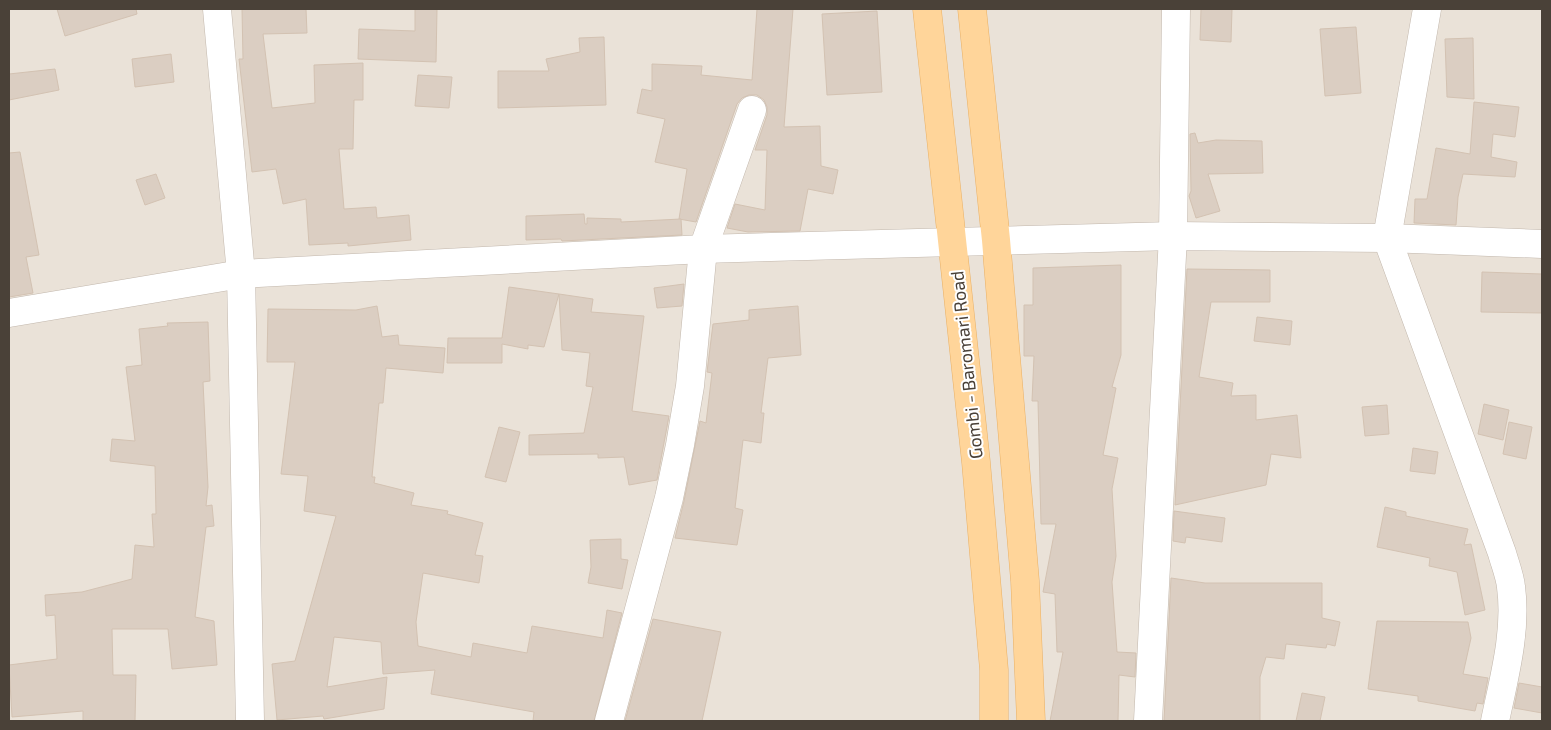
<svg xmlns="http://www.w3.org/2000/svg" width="1551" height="730" font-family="'Exo 2',sans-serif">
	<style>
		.residential { fill: #eae2d8 }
		.building { fill: #dbcec2; stroke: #d3c2b2 }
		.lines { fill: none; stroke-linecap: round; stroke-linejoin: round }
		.minor-casing { stroke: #c2b7ac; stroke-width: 29 }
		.major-casing { stroke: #e9b065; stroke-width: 29 }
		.minor { stroke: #fff; stroke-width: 28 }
		.major { stroke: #ffd59a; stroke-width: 28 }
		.labels { text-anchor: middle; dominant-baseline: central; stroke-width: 4; stroke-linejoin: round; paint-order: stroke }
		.street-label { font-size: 18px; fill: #4a4138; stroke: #fff }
	</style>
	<rect width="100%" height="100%" fill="#f6f1ea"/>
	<rect class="residential" x="9" y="9" width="1533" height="712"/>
	<g class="building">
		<path d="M 57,9 L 136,9 L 137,14 L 65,36 Z"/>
		<path d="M 242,9 L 306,9 L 307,33 L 263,34 L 272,108 L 315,103 L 314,65 L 363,63 L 363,100 L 354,100 L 353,149 L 339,149 L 344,209 L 376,207 L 377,218 L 409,215 L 411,240 L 348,246 L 348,243 L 309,245 L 306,199 L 283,204 L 276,169 L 252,172 L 239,59 L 243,59 Z"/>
		<path d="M 415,9 L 437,9 L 436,62 L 358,59 L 359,29 L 415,31 Z"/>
		<path d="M 757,9 L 793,9 L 784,127 L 820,126 L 821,166 L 838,170 L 833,194 L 808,189 L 800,231 L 748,232 L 727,228 L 735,204 L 765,210 L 767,150 L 755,150 L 767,115 L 767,107 L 764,100 L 757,95 L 749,95 L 742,98 L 737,104 L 696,222 L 679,219 L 687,169 L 655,162 L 665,119 L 637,113 L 642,89 L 652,91 L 652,64 L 702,66 L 701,75 L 752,80 Z"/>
		<path d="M 1201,9 L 1232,9 L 1231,42 L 1200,40 Z"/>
		<path d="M 877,11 L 882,92 L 827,95 L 822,14 Z"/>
		<path d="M 1356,27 L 1361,93 L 1325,96 L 1320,29 Z"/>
		<path d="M 604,37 L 606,105 L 498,108 L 498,71 L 549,71 L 546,59 L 580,52 L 579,38 Z"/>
		<path d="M 1473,38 L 1474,99 L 1447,97 L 1445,39 Z"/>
		<path d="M 171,54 L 174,82 L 135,87 L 132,59 Z"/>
		<path d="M 55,69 L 59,90 L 9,100 L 9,74 Z"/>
		<path d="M 418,75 L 452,77 L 449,108 L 415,106 Z"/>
		<path d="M 1474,102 L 1519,107 L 1515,137 L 1493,134 L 1491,157 L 1517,162 L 1515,177 L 1463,174 L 1458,197 L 1456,225 L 1414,223 L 1415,199 L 1427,199 L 1436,148 L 1470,154 Z"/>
		<path d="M 1195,133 L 1198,143 L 1216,140 L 1262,141 L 1263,173 L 1208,174 L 1220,211 L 1196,218 L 1189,196 L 1191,191 L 1190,134 Z"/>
		<path d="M 20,152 L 39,255 L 26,257 L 33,293 L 9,297 L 9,153 Z"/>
		<path d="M 156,174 L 165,198 L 145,205 L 136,180 Z"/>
		<path d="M 584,214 L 585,224 L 587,224 L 587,218 L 621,219 L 621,222 L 681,219 L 682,235 L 562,241 L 561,239 L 526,240 L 526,216 Z"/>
		<path d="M 1121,265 L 1121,355 L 1112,387 L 1116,388 L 1103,455 L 1118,458 L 1112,489 L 1116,556 L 1112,582 L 1117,652 L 1136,653 L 1135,677 L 1119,675 L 1118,721 L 1050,721 L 1063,652 L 1057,652 L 1055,594 L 1043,592 L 1056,524 L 1041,524 L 1038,401 L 1032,401 L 1034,356 L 1024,356 L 1024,305 L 1033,305 L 1033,268 Z"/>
		<path d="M 1187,269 L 1270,270 L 1270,302 L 1211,302 L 1199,377 L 1233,383 L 1231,396 L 1256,395 L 1256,420 L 1297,415 L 1301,458 L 1271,454 L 1266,485 L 1175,505 Z"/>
		<path d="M 1482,272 L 1542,274 L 1542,313 L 1481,312 Z"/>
		<path d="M 684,284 L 682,306 L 657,308 L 654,288 Z"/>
		<path d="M 509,287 L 559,294 L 544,347 L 528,345 L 528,349 L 502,344 L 502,363 L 447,363 L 448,338 L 502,338 Z"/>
		<path d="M 559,294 L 593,299 L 591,312 L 644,316 L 632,411 L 669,416 L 657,480 L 629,485 L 624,457 L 598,458 L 598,454 L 529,455 L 529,435 L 584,433 L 593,387 L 586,386 L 590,353 L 562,350 Z"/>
		<path d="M 377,306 L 382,337 L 398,335 L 399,345 L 445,348 L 443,373 L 386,368 L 383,403 L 379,403 L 372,477 L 375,477 L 374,483 L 414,493 L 411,505 L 448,511 L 447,514 L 483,523 L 475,555 L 483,556 L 479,583 L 423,573 L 416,622 L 418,646 L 471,657 L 473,643 L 527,653 L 532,626 L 603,638 L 607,610 L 622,613 L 594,721 L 533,721 L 534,712 L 431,694 L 435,670 L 383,674 L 381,642 L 334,637 L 327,687 L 387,677 L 384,709 L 324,719 L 323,716 L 277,720 L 272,664 L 295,661 L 336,516 L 304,511 L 308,476 L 281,474 L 295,362 L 267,362 L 268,309 L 356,310 Z"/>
		<path d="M 798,306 L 801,355 L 768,358 L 761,413 L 764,413 L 761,443 L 743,440 L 735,508 L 743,510 L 737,545 L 675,538 L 684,501 L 700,421 L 706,423 L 712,373 L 707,372 L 713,324 L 749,320 L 749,310 Z"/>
		<path d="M 1257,317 L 1292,321 L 1290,345 L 1254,341 Z"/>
		<path d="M 208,322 L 210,381 L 203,382 L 208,487 L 206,506 L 212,505 L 214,526 L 206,527 L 195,617 L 214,621 L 217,665 L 172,669 L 168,629 L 112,629 L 113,675 L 136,675 L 135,721 L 83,721 L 83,711 L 12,717 L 9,665 L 57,659 L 55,615 L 46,616 L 45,595 L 82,592 L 132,579 L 135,545 L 154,547 L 152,514 L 156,514 L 155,466 L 110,461 L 112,439 L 135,441 L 126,367 L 142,365 L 139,329 L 168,326 L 167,323 Z"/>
		<path d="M 1484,404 L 1509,410 L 1503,440 L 1478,434 Z"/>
		<path d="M 1387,405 L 1389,434 L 1365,436 L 1362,407 Z"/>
		<path d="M 1509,422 L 1532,427 L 1526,459 L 1503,454 Z"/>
		<path d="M 499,427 L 520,432 L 506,482 L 485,477 Z"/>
		<path d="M 1413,448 L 1438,452 L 1435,474 L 1410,471 Z"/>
		<path d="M 1385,507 L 1406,512 L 1406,516 L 1468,529 L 1464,545 L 1471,544 L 1485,610 L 1465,615 L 1457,572 L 1429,566 L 1430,558 L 1377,547 Z"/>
		<path d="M 1174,511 L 1225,518 L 1222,542 L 1186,537 L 1185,543 L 1173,541 Z"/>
		<path d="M 621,539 L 621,559 L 628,560 L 622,589 L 588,583 L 591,567 L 590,540 Z"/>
		<path d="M 1171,578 L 1205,583 L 1322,583 L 1322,618 L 1340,622 L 1335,646 L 1327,644 L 1326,648 L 1286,644 L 1284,659 L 1266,657 L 1260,677 L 1260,721 L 1164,721 Z"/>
		<path d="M 653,619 L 721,632 L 702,721 L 625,721 Z"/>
		<path d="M 1377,621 L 1468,622 L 1471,638 L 1463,674 L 1488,678 L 1483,704 L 1477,703 L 1475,711 L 1418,701 L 1418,696 L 1368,689 Z"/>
		<path d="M 1519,683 L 1542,687 L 1542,713 L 1514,708 Z"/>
		<path d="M 1302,693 L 1325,697 L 1320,721 L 1296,721 Z"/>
	</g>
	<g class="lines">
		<defs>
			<g id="minor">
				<path d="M 217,9 L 241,274 L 250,721"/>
				<path d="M 1427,9 L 1387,238 L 1502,553 C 1505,564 1510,576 1511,587 C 1517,631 1504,678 1495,721"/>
				<path d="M 9,313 L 241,274 L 703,249 L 1173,236 L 1387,238 L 1542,244"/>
				<path d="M 609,721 L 669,498 L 680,445 L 690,386 L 703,249 L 752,110"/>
				<path d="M 1148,721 L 1173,236 L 1176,9"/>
			</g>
			<g id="major">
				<path d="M 927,9 L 976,462 L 994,670 L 994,721"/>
				<path d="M 972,9 L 996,240 L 1025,581 L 1031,721"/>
			</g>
		</defs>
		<use href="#minor" class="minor-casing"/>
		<use href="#major" class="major-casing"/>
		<use href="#minor" class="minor"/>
		<use href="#major" class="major"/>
	</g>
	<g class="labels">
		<g class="street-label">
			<text transform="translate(966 365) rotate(-96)">Gombi - Baromari Road</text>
		</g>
	</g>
	<rect width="1551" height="730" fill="none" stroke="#4a4138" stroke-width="20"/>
</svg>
